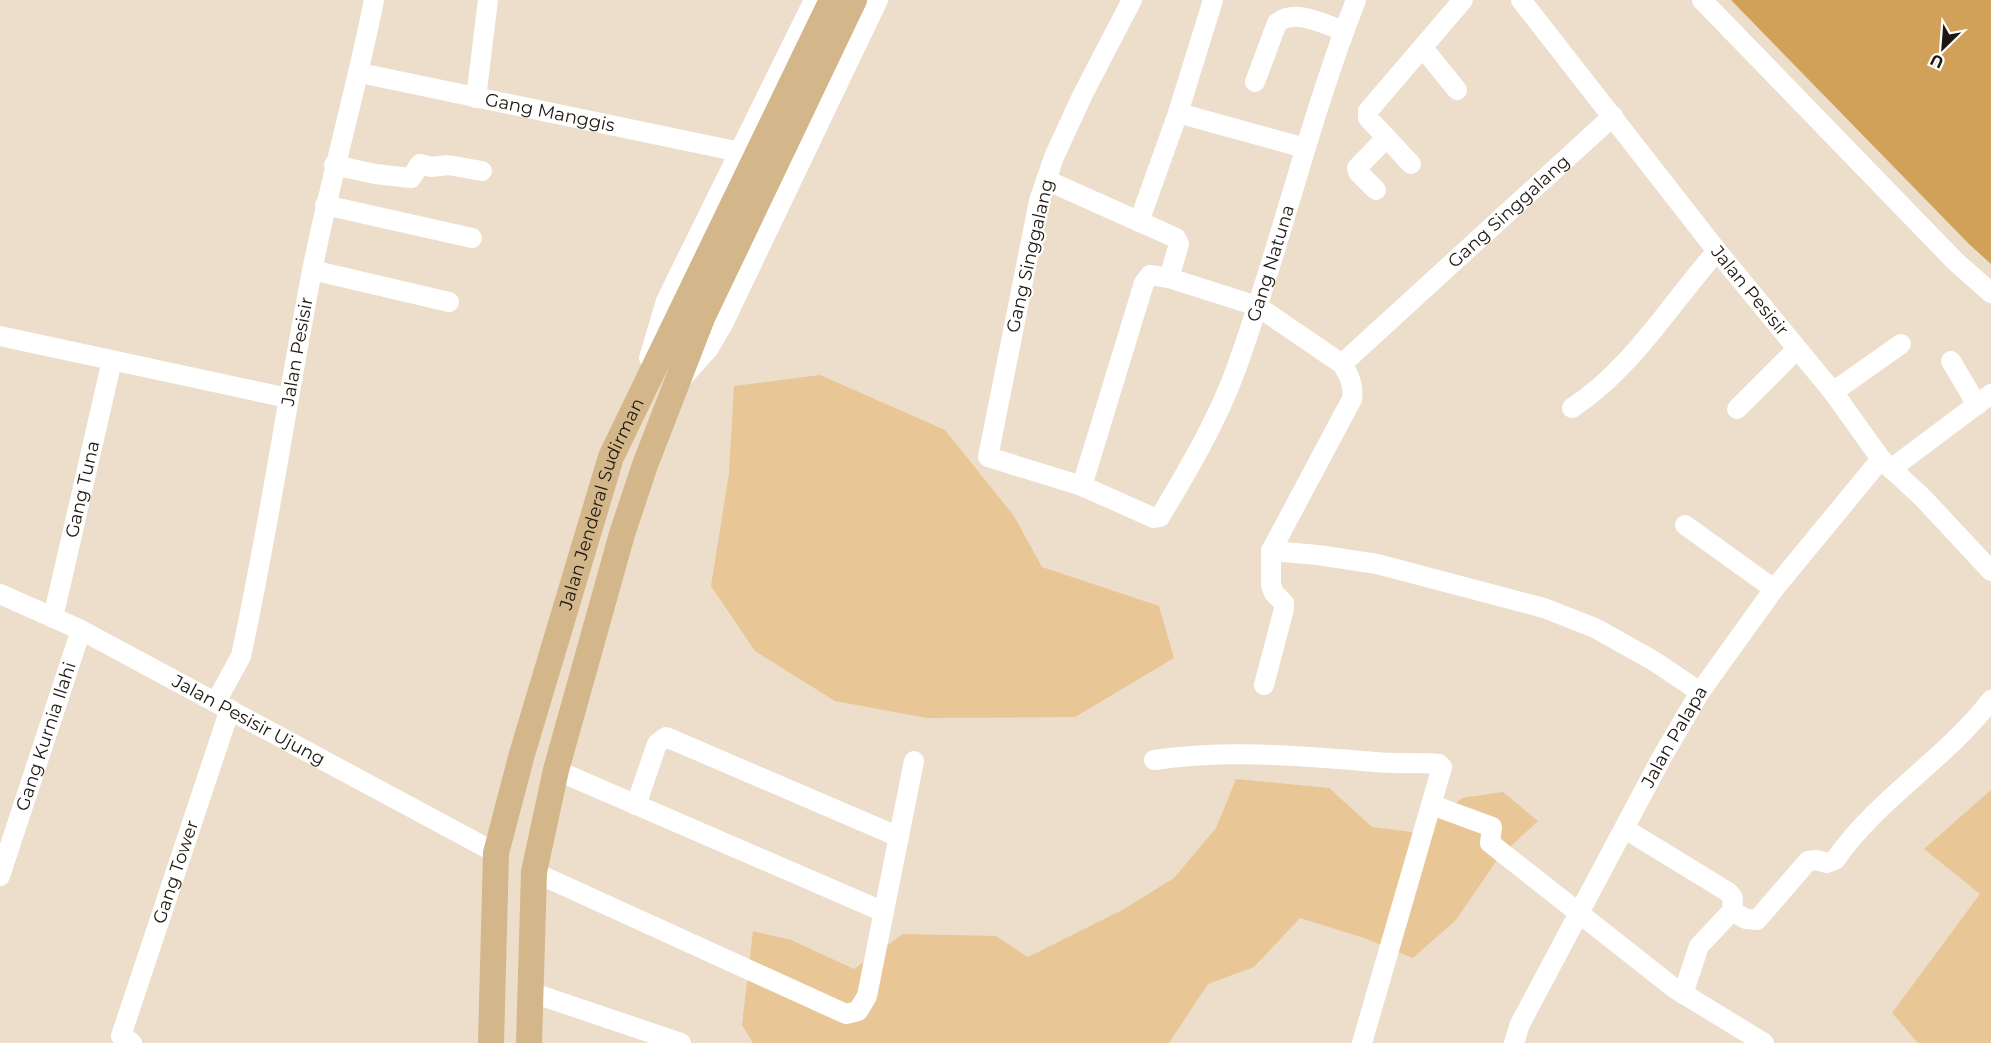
<svg xmlns="http://www.w3.org/2000/svg" width="1991" height="1043" font-family="Montserrat,sans-serif">
	<style>
		.green { fill: #e9c695 }
		.water { fill: #d1a159 }
		.lines { fill: none; stroke-linecap: round; stroke-linejoin: round }
		.minor { stroke: #fff; stroke-width: 20 }
		.major { stroke: #d3b689; stroke-width: 26 }
		.labels { text-anchor: middle; dominant-baseline: central; stroke-width: 4.5; stroke-linejoin: round; paint-order: stroke }
		.street-label { font-size: 18px; fill: #1d1811; stroke: #fff }
	</style>
	<rect width="100%" height="100%" fill="#ecdeca"/>
	<g class="green">
		<path d="M 820,375 L 945,430 L 1014,516 L 1042,567 L 1159,606 L 1174,658 L 1075,717 L 927,718 L 835,701 L 755,651 L 711,586 L 729,473 L 734,386 Z"/>
		<path d="M 1236,779 L 1329,788 L 1372,827 L 1420,833 L 1462,798 L 1503,792 L 1538,821 L 1499,857 L 1456,920 L 1413,958 L 1364,938 L 1300,918 L 1254,967 L 1208,984 L 1169,1043 L 753,1043 L 742,1025 L 753,931 L 791,940 L 854,969 L 903,934 L 996,936 L 1028,957 L 1124,909 L 1174,878 L 1216,828 Z"/>
		<path d="M 1991,790 L 1991,1043 L 1918,1043 L 1892,1013 L 1980,894 L 1924,849 Z"/>
	</g>
	<path class="water" d="M 1731,0 L 1991,0 L 1991,264 L 1969,244 Z"/>
	<g class="lines">
		<g class="minor">
			<path id="s1" d="M 1132,0 L 1083,94 L 1054,157 L 1039,201 L 988,457 L 1082,486 L 1154,518 L 1160,517 C 1188,470 1216,423 1235,372 C 1280,249 1308,122 1356,0"/>
			<path id="s2" d="M 1521,0 L 1717,251 L 1833,392 L 1881,459 L 1923,498 L 1991,571"/>
			<path d="M 1702,0 L 1955,261 L 1991,293"/>
			<path d="M 1423,48 L 1457,90"/>
			<path id="s3" d="M 360,73 L 740,152"/>
			<path d="M 1255,82 L 1277,23 C 1296,8 1323,24 1344,31"/>
			<path d="M 476,98 L 488,0"/>
			<path d="M 1178,113 L 1305,148"/>
			<path d="M 1411,164 L 1368,118 L 1368,111 L 1463,0"/>
			<path d="M 334,165 L 375,174 L 411,178 L 420,164 L 431,167 L 448,165 L 482,171"/>
			<path d="M 1046,180 L 1176,238 L 1179,244 L 1169,278 L 1257,306 L 1342,364 C 1349,375 1354,385 1352,399 L 1271,551 L 1271,585 L 1274,593 L 1284,603 L 1284,609 L 1264,685"/>
			<path d="M 1376,190 L 1358,172 L 1357,168 L 1385,139"/>
			<path d="M 325,205 L 472,238"/>
			<path d="M 1139,222 L 1178,113 L 1213,0"/>
			<path d="M 312,270 L 449,302"/>
			<path d="M 0,336 L 288,398"/>
			<path d="M 649,358 L 666,301 L 814,0"/>
			<path d="M 1951,361 L 1977,405"/>
			<path id="s4" d="M 1342,364 L 1613,116"/>
			<path d="M 683,377 L 709,348 L 723,324 L 878,0"/>
			<path d="M 1833,392 L 1901,344"/>
			<path d="M 1572,408 C 1632,369 1670,304 1717,251"/>
			<path d="M 1737,409 L 1797,349"/>
			<path d="M 1891,469 L 1991,394"/>
			<path d="M 1082,486 L 1144,283 L 1150,275 L 1169,278"/>
			<path d="M 1685,525 L 1774,589"/>
			<path d="M 1271,551 L 1318,555 L 1377,564 L 1544,608 L 1595,628 L 1654,661 L 1700,692"/>
			<path id="s5" d="M 0,594 L 81,630 L 496,853"/>
			<path id="s6" d="M 53,618 L 112,360"/>
			<path id="s7" d="M 216,702 L 241,656 C 269,528 287,399 312,271 C 330,180 356,91 374,0"/>
			<path d="M 1154,760 C 1228,749 1301,756 1375,762 C 1396,764 1417,762 1439,764 L 1442,767 L 1362,1043"/>
			<path d="M 556,770 L 884,912"/>
			<path d="M 636,805 L 657,744 L 666,737 L 899,837"/>
			<path d="M 1432,805 L 1492,827 L 1490,843 L 1674,988 L 1764,1043"/>
			<path d="M 1625,829 L 1728,892 L 1733,898 L 1732,911 L 1746,919 L 1757,920 L 1808,861 L 1816,860 L 1827,863 L 1835,860 C 1878,798 1945,760 1991,700"/>
			<path d="M 534,872 L 846,1014 L 858,1011 L 867,996 L 914,761"/>
			<path id="s8" d="M 0,876 L 81,630"/>
			<path d="M 530,992 L 681,1043"/>
			<path d="M 1683,994 L 1699,946 L 1732,911"/>
			<path id="s9" d="M 132,1043 L 121,1036 L 230,709"/>
			<path id="s10" d="M 1514,1043 L 1520,1024 L 1662,757 L 1700,692 L 1774,589 L 1881,459"/>
		</g>
		<g class="major">
			<path id="s11" d="M 491,1043 L 496,853 L 522,754 L 611,457 L 832,0"/>
			<path d="M 529,1043 L 534,872 L 556,770 L 622,534 L 645,465 L 702,318 L 854,0"/>
		</g>
	</g>
	<g class="labels">
		<g class="street-label">
			<text stroke="none"><textPath href="#s3" startOffset="194">Gang Manggis</textPath></text>
			<text stroke="none"><textPath href="#s4" startOffset="226">Gang Singgalang</textPath></text>
			<text transform="translate(1030 256) rotate(-77)">Gang Singgalang</text>
			<text stroke="none"><textPath href="#s1" startOffset="944">Gang Natuna</textPath></text>
			<text stroke="none"><textPath href="#s2" startOffset="370">Jalan Pesisir</textPath></text>
			<text stroke="none"><textPath href="#s7" startOffset="362">Jalan Pesisir</textPath></text>
			<text stroke="none"><textPath href="#s6" startOffset="132">Gang Tuna</textPath></text>
			<text stroke="none"><textPath href="#s11" startOffset="555">Jalan Jenderal Sudirman</textPath></text>
			<text stroke="none"><textPath href="#s5" startOffset="279">Jalan Pesisir Ujung</textPath></text>
			<text stroke="none"><textPath href="#s8" startOffset="147">Gang Kurnia Ilahi</textPath></text>
			<text stroke="none"><textPath href="#s10" startOffset="346">Jalan Palapa</textPath></text>
			<text stroke="none"><textPath href="#s9" startOffset="186">Gang Tower</textPath></text>
		</g>
	</g>
	<g transform="translate(1943 48) rotate(205)" stroke="#ffffff" stroke-width="4.5" paint-order="stroke">
	<path d="M0-4.5L10 22L0 15L-10 22Z" fill="#1d1811"/>
	<text y="-9" font-size="16" font-weight="bold" text-anchor="middle" fill="#1d1811">U</text>
	</g>
</svg>
